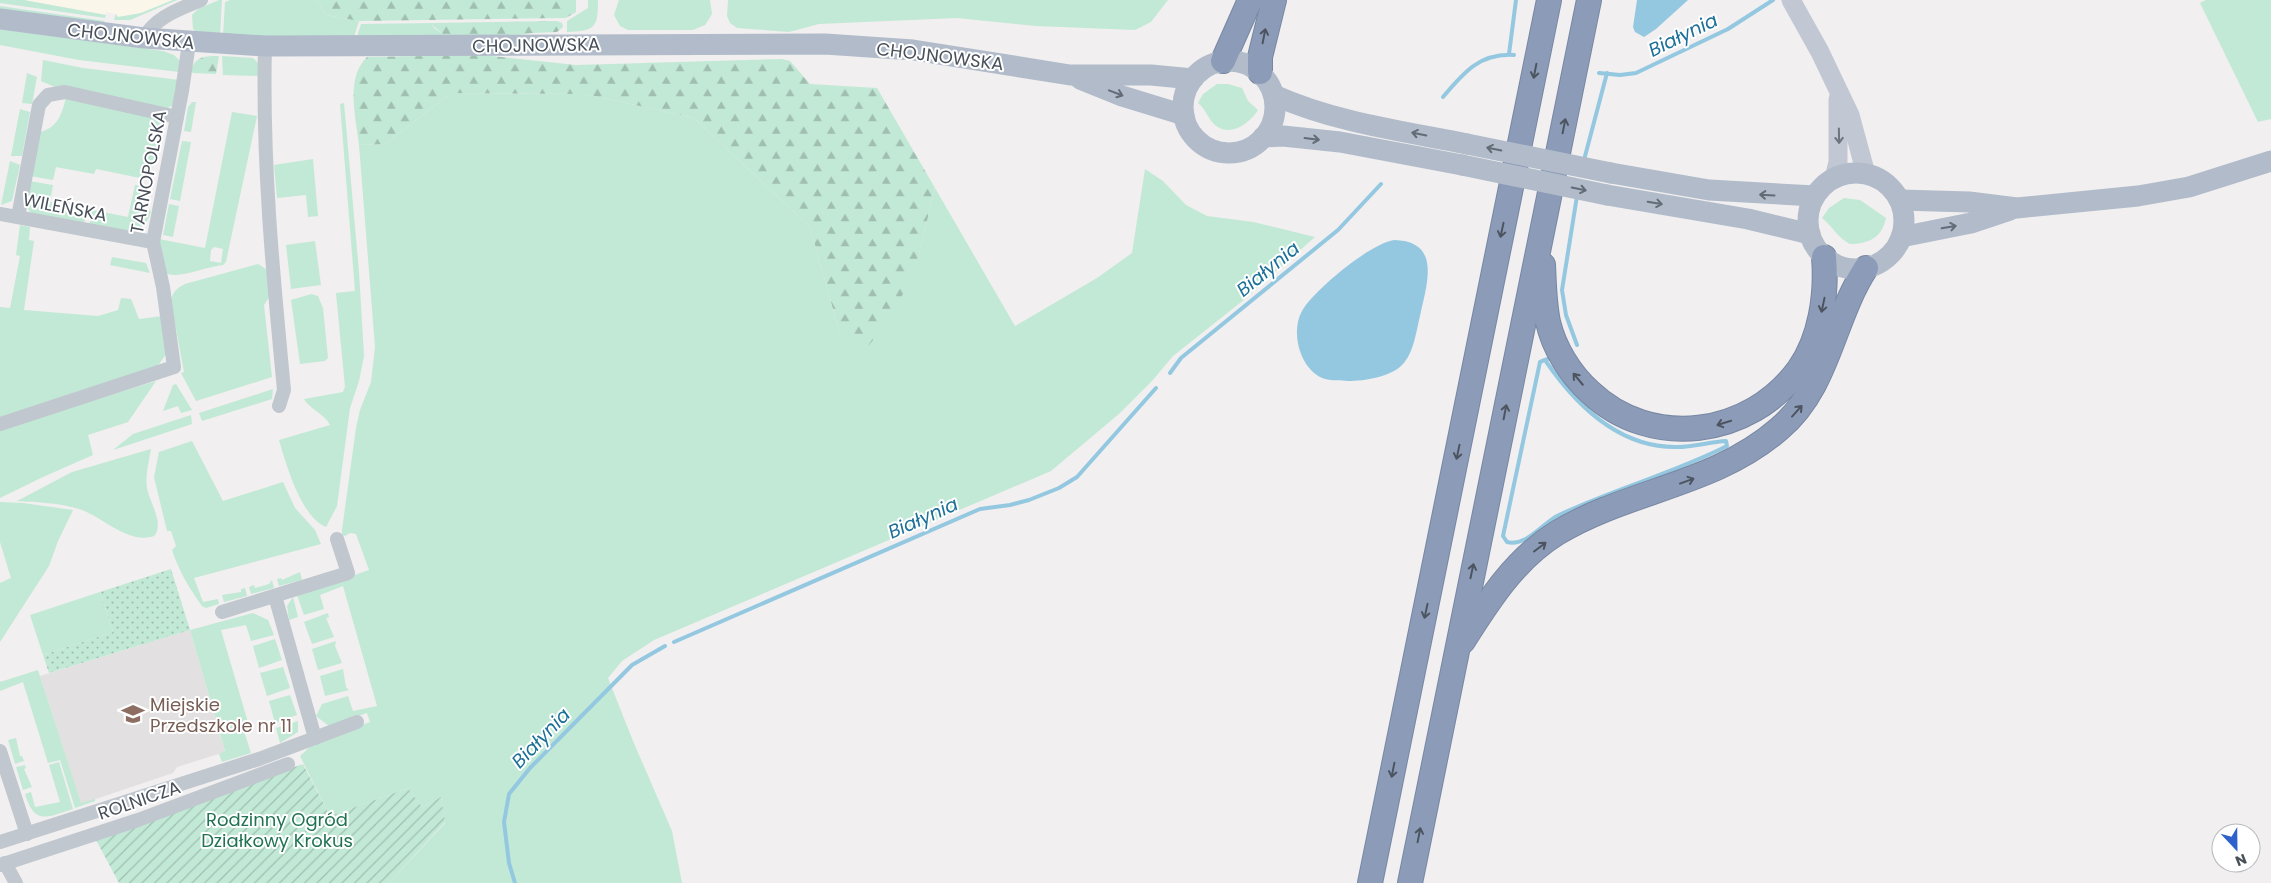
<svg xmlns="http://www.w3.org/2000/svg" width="2271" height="883" font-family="Poppins,sans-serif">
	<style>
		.commercial { fill: #faf7ea }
		.education { fill: #e2e0e0 }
		.grass { fill: #c2e9d6; fill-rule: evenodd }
		.forest { fill: url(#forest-firs) }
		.park { fill: url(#park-dots) }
		.garden { fill: url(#garden-furrows) }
		.water { fill: #94c8e1 }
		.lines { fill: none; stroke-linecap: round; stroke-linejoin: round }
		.stream { stroke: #94c8e1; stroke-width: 4 }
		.motorway-casing { stroke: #7787a3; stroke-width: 26 }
		.minor { stroke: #c1c7cf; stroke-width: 14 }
		.secondary { stroke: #c2c8d3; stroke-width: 19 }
		.primary { stroke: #b1bbca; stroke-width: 21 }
		.motorway { stroke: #8c9cb8; stroke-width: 24 }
		.primary-bridge { stroke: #b1bbca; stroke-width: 21 }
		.oneway { stroke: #4c545f }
		.oneway2 { stroke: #636b76 }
		.oneway3 { stroke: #6d747e }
		.labels { text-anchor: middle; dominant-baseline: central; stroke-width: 4; stroke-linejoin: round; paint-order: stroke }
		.street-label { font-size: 18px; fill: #49505a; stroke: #fff }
		.education-label { font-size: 18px; fill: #785e54; stroke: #fff; text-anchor: start }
		.park-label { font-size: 18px; fill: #227354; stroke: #fff }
		.water-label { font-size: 19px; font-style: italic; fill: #1d7099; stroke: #fff }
	</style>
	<defs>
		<pattern id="forest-firs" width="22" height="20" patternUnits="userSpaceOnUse" patternTransform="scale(1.25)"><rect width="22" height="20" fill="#c2e9d6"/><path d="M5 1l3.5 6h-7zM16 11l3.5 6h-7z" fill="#a0bfb1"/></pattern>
		<pattern id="park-dots" width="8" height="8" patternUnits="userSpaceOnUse" patternTransform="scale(1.25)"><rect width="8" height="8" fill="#c2e9d6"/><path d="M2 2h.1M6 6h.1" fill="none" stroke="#a0bfb1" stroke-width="1.8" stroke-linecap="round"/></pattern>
		<pattern id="garden-furrows" width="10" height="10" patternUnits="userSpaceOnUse" patternTransform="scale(1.25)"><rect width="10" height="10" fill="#c2e9d6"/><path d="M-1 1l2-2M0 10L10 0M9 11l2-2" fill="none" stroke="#a0bfb1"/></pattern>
	</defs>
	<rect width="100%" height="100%" fill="#f1efef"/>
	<path class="commercial" d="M 24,0 L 173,0 L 141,13 L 118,17 L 116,14 L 106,12 L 106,15 Z"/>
	<path class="education" d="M 190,630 L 225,752 L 177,767 L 173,773 L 81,804 L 40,676 Z"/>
	<g class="grass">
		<path d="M 0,0 L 24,0 L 106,15 L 105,18 L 0,3 Z"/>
		<path d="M 173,0 L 177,0 L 130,20 L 114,20 L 116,14 L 118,17 L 141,13 Z"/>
		<path d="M 219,0 L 222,0 L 220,36 L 198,33 L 193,29 L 192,15 L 198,9 Z"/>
		<path d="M 230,0 L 317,0 L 326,15 L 359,21 L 353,40 L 223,36 L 225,2 Z"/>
		<path d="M 588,0 L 598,0 C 598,28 595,31 567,32 L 567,21 L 588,8 Z"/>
		<path d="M 619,0 L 710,0 L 712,14 L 705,25 L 693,30 L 628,30 L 620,26 L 614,15 Z"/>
		<path d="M 728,0 L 1168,0 L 1151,22 L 1135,30 L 1036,26 L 957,18 L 819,24 L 789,32 L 737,28 L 730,23 L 727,16 Z"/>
		<path d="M 2206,0 L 2271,0 L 2271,119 L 2258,122 L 2200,3 Z"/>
		<path d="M 0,6 L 105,21 L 103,23 L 0,9 Z"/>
		<path d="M 435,23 L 432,25 C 437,33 446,34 455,36 L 538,32 L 498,38 L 356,39 L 361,24 Z"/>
		<path d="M 0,29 L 163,51 L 174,55 L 180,61 L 179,72 L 79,60 L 0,45 Z"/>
		<path d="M 222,56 L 253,58 L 259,64 L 260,76 L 223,75 Z"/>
		<path d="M 43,60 L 83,68 L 179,80 L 175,104 L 166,109 L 57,88 L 41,81 Z"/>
		<path d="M 27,73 L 37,77 L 32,104 L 22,103 Z"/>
		<path d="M 1217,84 L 1228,84 L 1242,88 L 1248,101 L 1258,110 C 1250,123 1230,138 1215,125 C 1208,119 1206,109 1198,103 L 1203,94 Z"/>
		<path d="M 451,93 L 585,94 L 694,118 L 810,227 L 840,334 L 919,254 L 935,188 L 1015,326 L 1097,278 L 1132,253 L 1145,169 L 1163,181 L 1186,205 L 1207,216 L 1253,222 L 1315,237 L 1240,303 L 1173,356 L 1152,381 L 1120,413 L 1051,471 L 654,640 L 622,661 L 608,678 L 633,741 L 672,831 L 682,883 L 389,883 L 445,823 L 441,797 L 422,807 L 408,788 L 330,816 L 300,756 L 314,743 L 370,722 L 367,713 L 329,726 L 316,716 L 322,704 L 348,696 L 353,711 L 377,706 L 343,586 L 320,595 L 324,609 L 304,615 L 297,595 L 369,570 L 356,534 L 350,533 L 345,536 L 342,535 L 342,530 L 356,428 L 360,410 L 371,382 L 375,347 L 359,145 L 385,144 Z"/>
		<path d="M 66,97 L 161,117 L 150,180 L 96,169 L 94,174 L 56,167 L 53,180 L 30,176 L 38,133 C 58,127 61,117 66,97 Z"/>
		<path d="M 192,102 L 196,102 L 191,132 L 184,131 L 188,107 Z"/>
		<path d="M 344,103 L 359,272 L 364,356 L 359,381 L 350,408 L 337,506 L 326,527 C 301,517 286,464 279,440 L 330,425 C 324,413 309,409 304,399 L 343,392 L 345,387 L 336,293 L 355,291 L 340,104 Z"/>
		<path d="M 20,109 L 30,112 L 22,156 L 11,156 Z"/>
		<path d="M 232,112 L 257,116 L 226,262 L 223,265 C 207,266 178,280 166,273 L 159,239 L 205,248 ZM 214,247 L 223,249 L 221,263 L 210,261 L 211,250 Z"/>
		<path d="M 182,141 L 191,142 L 180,201 L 170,199 Z"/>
		<path d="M 313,159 L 318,216 L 308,217 L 306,195 L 277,198 L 274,165 Z"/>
		<path d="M 10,161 L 20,165 L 12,201 L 1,205 Z"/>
		<path d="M 29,181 L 53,185 L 50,202 L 87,209 L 84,225 L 31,213 L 26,206 Z"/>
		<path d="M 135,185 L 148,187 L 143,209 L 151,211 C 144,241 112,229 89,226 L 92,210 L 128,217 Z"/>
		<path d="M 1844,198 L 1860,200 L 1886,218 C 1882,238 1868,244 1850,244 C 1838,238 1833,227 1822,218 L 1829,208 Z"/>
		<path d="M 169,204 L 179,206 L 173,237 L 163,235 Z"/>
		<path d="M 20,225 L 30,227 L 29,240 L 34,241 L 24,310 L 98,316 L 118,310 L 121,298 L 131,299 L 139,319 L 163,316 L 166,354 L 157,367 L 0,420 L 0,307 L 10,308 L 20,256 L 16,255 Z"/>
		<path d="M 315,241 L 321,285 L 291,289 L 286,245 Z"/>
		<path d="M 112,257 L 146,263 L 150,273 L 110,265 Z"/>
		<path d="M 258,264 L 266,269 L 272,293 L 264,305 L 272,377 L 196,401 L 181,373 L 184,372 L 171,302 C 172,292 177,288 185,284 Z"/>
		<path d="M 311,294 L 318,296 L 323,308 L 328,358 L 325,361 L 300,364 L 291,300 Z"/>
		<path d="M 156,381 L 128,422 L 88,435 L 93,455 L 43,477 L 0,498 L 0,429 Z"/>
		<path d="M 176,384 L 192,410 L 181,413 L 178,406 L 163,411 L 173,385 Z"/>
		<path d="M 273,389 L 272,399 L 202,421 L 199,413 Z"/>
		<path d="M 191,415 L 192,424 L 113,450 L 133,434 Z"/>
		<path d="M 192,441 L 223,501 L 283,482 L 295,508 L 315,530 L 321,544 L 194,578 L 203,602 L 218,599 L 219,604 L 206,608 L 202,606 C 189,588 179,571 172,550 L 176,546 L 171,531 L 167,531 L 154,477 L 159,452 Z"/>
		<path d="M 151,449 C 149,461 145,475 147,488 C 149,501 165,524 154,536 C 128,545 102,516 79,509 C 59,503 38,502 17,501 L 72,472 Z"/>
		<path d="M 0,502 L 23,503 L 73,510 L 58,541 L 49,566 L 0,642 L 0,583 L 11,578 L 0,542 Z"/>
		<path d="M 300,572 L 302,580 L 279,586 L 277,579 L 281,578 L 282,580 Z"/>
		<path d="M 272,580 L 274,588 L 251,594 L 249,587 L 254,585 L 255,588 L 269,584 Z"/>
		<path d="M 245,588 L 247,596 L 224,602 L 222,595 L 241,592 L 241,589 Z"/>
		<path d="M 100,592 L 113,632 L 43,655 L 30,615 Z"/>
		<path d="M 293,597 L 298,617 L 289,620 L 287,606 Z"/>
		<path d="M 253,613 L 268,620 L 274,635 L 251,641 L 246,625 L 221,630 L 249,726 L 243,728 L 251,753 L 222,762 L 219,754 L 225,751 L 190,630 Z"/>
		<path d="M 328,613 L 329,617 L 326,618 L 334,637 L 312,644 L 304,622 Z"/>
		<path d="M 275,639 L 282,660 L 259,668 L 253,646 Z"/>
		<path d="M 336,641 L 335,646 L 342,663 L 318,670 L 312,649 Z"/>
		<path d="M 283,667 L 290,688 L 267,696 L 260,673 Z"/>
		<path d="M 343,669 L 346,687 L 349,690 L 325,696 L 320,676 Z"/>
		<path d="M 38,670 L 81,803 L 95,799 L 95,801 L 75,808 L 60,760 L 48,763 L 23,682 L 0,691 L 0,682 Z"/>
		<path d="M 290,695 L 297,715 L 275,723 L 269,701 Z"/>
		<path d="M 298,721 L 298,732 L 280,743 L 276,728 Z"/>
		<path d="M 16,738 L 20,756 L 22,756 L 24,761 L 15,764 L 8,740 Z"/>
		<path d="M 59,762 L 73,809 C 47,817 35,826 25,794 L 31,792 L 35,807 L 60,802 L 49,765 Z"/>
		<path d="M 25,765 L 26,768 L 24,769 L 32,787 L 23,790 L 16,767 Z"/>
	</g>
	<g class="forest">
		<path d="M 317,0 L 576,0 L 576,12 L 566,18 L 359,21 L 326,15 Z"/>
		<path d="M 557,21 L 562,23 L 563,27 L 557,32 L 455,36 L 443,34 L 432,25 L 435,23 Z"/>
		<path d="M 482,55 L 576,65 L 782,59 L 790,61 L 810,84 L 877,88 L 935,188 L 919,254 L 896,311 L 866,349 L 840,334 L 810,227 L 694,118 L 585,94 L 451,93 L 385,144 L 359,145 C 356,118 345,78 367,57 Z"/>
		<path d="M 219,56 L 216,74 L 193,73 L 191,71 C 195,56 205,56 219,56 Z"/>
	</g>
	<path class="park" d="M 171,569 L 190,630 L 49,673 L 43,655 L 113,632 L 100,592 Z"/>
	<path class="garden" d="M 303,764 L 330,816 L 408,788 L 422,807 L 441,797 L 445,822 L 389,883 L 119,883 L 96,840 L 230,789 Z"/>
	<g class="water">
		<path d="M 1637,0 L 1688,0 L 1656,29 L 1644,37 L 1635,32 L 1633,27 Z"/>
		<path d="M 1394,240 C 1443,241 1426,286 1420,316 C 1416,332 1414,353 1402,365 C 1390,377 1365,381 1348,381 C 1341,380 1332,381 1325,379 C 1300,371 1290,332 1302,311 C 1314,290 1371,243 1394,240 Z"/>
	</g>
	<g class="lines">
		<g class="stream">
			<path d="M 1509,54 L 1516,0"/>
			<path d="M 1599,73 L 1620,75 L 1636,73 L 1728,29 L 1773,0"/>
			<path d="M 1443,97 C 1464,72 1480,53 1514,55"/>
			<path d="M 1584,160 L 1607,73"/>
			<path d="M 1577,345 L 1566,315 L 1562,290 L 1577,196"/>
			<path d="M 1545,360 C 1575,404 1619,448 1677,447 C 1694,447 1709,442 1726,441 L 1727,446 C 1674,473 1614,489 1559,515 C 1542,523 1527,547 1507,542 L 1503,536 L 1540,362 C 1543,360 1545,360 1548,359"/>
			<path d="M 1170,373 L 1181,358 L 1338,230 L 1381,184"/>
			<path d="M 674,642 L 980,509 L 1010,505 L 1029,500 L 1059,488 L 1077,477 L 1156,388"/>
			<path d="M 515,883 L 509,863 L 504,822 L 509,794 L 530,768 L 632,665 L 665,646"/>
		</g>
		<defs>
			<g id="motorway">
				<path d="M 1223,61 L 1250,0"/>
				<path d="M 1260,72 L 1260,57 L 1274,0"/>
				<path d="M 1543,265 C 1544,284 1544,303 1548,322 C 1554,348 1570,374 1590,392 C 1651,450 1750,437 1799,369 C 1821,338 1827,294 1824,257"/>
				<path d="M 1463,641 C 1489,600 1515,559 1557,533 C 1628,490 1715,485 1779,429 C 1829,387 1832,320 1866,268"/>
				<path d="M 1370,883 L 1549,0"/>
				<path d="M 1410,883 L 1589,0"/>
			</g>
		</defs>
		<use href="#motorway" class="motorway-casing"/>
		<g class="minor">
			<path d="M 144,38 C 155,17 180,9 201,0"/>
			<path d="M 265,46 C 262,161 273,275 284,390 L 279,406"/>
			<path d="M 0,214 L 153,242"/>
			<path d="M 18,217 L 39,105 L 48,95 L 65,92 L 177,117"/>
			<path d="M 0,424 L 174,367 L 163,287 L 153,242 L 182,91 L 189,43"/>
			<path d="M 275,596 L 315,738"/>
			<path d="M 222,612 L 348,573 L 337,539"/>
			<path d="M 0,751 L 27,834"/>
			<path d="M 0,842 L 259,759 L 357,722"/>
			<path d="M 5,863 L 16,883"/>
			<path d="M 0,865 L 138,820 L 288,764"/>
		</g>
		<g class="secondary">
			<path d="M 1791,0 L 1820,52 L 1850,115 L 1866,174"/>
			<path d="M 1834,178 L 1838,162 L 1838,99"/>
		</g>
		<g class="primary">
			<path d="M 0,19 L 144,38 L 265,46 L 825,44 L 913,50 L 1070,75 L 1151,75 L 1193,79"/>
			<circle cx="1229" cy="107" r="46"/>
			<path d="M 1080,79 L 1122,96 L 1184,115"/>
			<path d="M 1274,95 C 1334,122 1402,131 1467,144"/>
			<path d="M 1263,137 L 1283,136 L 1340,142 L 1462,165"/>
			<path d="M 1611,173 L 1709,190 L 1815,196"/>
			<circle cx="1856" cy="221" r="48"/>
			<path d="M 1607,195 L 1748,219 L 1810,234"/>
			<path d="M 1900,200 L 1969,202 L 2017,208 L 2138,196 L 2189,187 L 2271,161"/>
			<path d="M 1901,237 L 1971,223 L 2010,210"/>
		</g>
		<use href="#motorway" class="motorway"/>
		<g class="primary-bridge">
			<path d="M 1467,144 L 1611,173"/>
			<path d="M 1462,165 L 1607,195"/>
		</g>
	</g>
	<defs><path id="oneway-shaft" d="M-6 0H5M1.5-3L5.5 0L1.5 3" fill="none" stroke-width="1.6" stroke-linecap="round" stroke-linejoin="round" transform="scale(1.25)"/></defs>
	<g class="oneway">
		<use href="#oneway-shaft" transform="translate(1264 36) rotate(-79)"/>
		<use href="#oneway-shaft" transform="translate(1535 71) rotate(101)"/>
		<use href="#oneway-shaft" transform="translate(1564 126) rotate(-79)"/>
		<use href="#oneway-shaft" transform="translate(1502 230) rotate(102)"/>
		<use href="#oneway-shaft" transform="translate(1823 305) rotate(102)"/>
		<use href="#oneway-shaft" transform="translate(1578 379) rotate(-130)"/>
		<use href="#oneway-shaft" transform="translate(1797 411) rotate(-48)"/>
		<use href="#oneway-shaft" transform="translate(1505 412) rotate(-79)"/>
		<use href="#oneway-shaft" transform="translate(1724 423) rotate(163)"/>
		<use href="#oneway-shaft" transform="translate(1458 452) rotate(102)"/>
		<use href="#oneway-shaft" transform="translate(1687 481) rotate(-20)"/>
		<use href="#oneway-shaft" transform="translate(1540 547) rotate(-37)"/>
		<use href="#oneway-shaft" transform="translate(1472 571) rotate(-78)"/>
		<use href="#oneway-shaft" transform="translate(1426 611) rotate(102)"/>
		<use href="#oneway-shaft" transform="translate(1393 770) rotate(101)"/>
		<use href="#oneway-shaft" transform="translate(1419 835) rotate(-79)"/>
	</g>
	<g class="oneway2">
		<use href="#oneway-shaft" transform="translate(1116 93) rotate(21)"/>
		<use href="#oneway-shaft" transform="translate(1419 134) rotate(-168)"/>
		<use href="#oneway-shaft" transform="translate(1312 139) rotate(7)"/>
		<use href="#oneway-shaft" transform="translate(1494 149) rotate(-168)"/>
		<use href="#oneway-shaft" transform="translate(1579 189) rotate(12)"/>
		<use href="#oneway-shaft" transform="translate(1767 195) rotate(-177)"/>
		<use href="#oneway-shaft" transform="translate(1655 203) rotate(10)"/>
		<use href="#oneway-shaft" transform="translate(1949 227) rotate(-10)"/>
	</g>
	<use class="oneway3" href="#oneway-shaft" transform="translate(1839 136) rotate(89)"/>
	<defs>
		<symbol id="school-bare" viewBox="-9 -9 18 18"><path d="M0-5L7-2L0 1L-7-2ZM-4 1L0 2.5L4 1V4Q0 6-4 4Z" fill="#8d6e63" stroke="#fff" stroke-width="2.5" paint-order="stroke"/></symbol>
	</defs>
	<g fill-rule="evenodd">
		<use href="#school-bare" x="117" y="698" width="32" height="32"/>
	</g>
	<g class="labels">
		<g class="street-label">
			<text transform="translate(131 36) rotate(6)">CHOJNOWSKA</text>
			<text transform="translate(536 45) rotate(-1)">CHOJNOWSKA</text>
			<text transform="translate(940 56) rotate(7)">CHOJNOWSKA</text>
			<text transform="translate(148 172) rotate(-79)">TARNOPOLSKA</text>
			<text transform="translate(65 207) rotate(11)">WILEŃSKA</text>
			<text transform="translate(139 800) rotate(-19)">ROLNICZA</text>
		</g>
		<g class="education-label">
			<text x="150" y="704">Miejskie<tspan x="150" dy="21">Przedszkole nr 11</tspan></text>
		</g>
		<g class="park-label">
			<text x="277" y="819">Rodzinny Ogród<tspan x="277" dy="21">Działkowy Krokus</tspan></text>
		</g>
		<g class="water-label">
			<text transform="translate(1683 35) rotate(-26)">Białynia</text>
			<text transform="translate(1268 269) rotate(-39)">Białynia</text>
			<text transform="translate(923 518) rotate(-24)">Białynia</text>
			<text transform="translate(541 738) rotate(-46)">Białynia</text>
		</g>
	</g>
	<g transform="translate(2236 848) rotate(158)"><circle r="24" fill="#ffffff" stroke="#b6b9bd"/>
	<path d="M0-4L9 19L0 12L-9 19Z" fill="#2e61cb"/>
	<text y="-8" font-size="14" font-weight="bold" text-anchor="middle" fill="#49505a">N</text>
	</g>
</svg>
